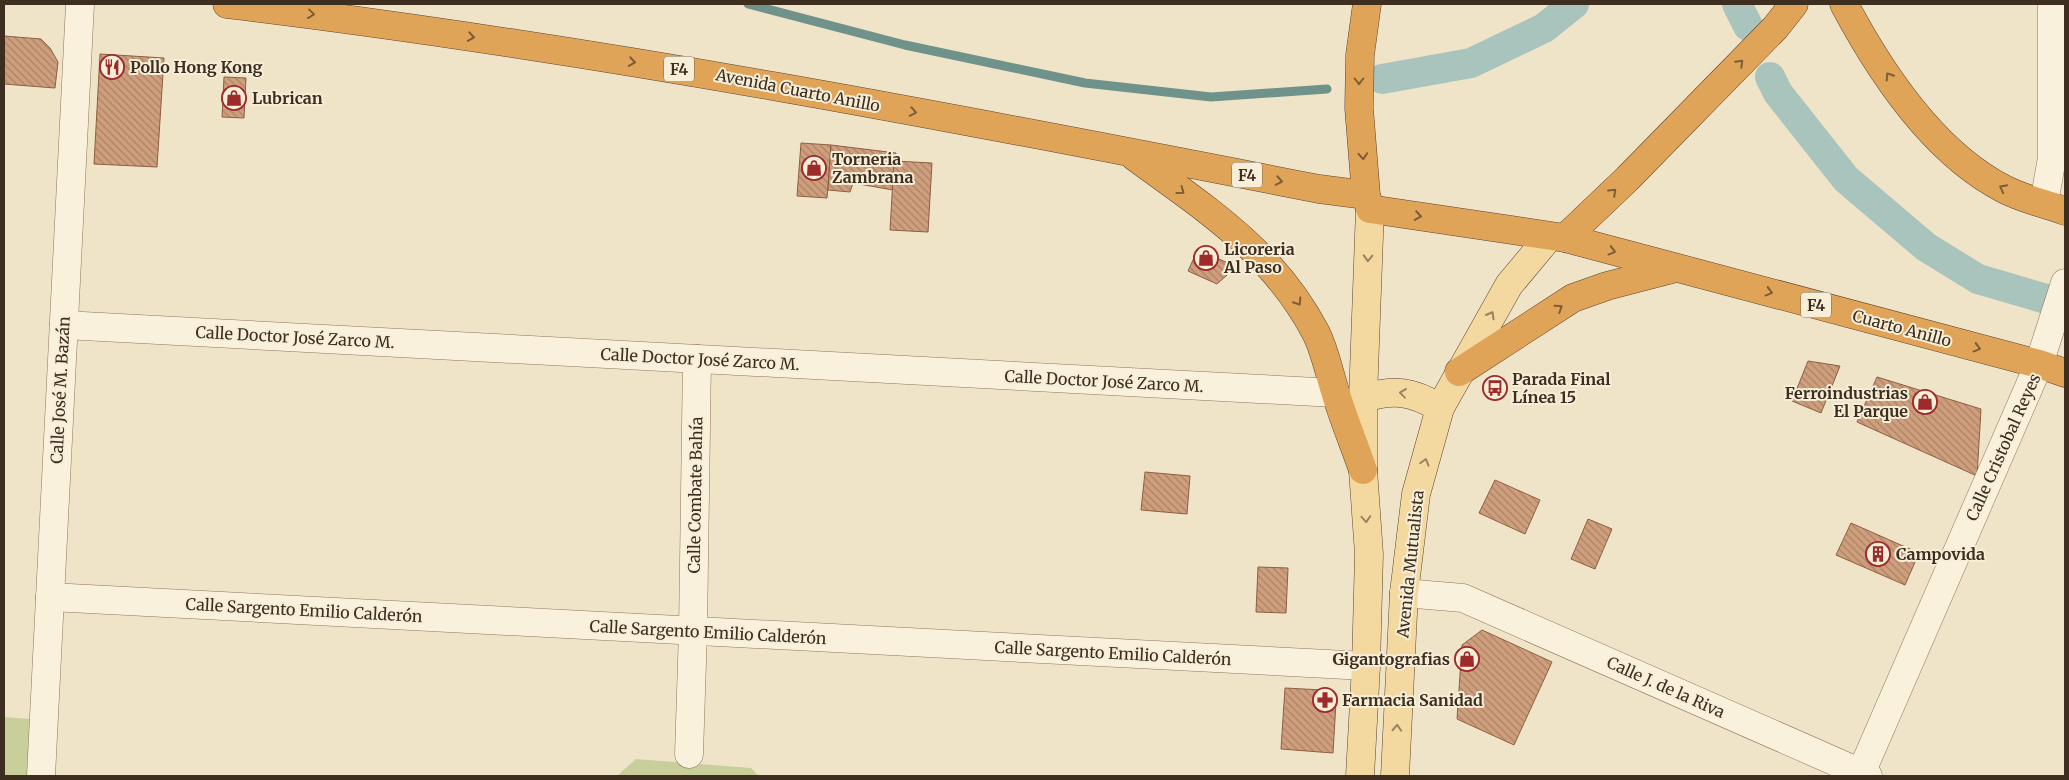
<svg xmlns="http://www.w3.org/2000/svg" width="2069" height="780" font-family="Merriweather,serif">
	<style>
		.green { fill: #c9cf9b }
		.lines { fill: none; stroke-linecap: round; stroke-linejoin: round }
		.stream { stroke: #6f938a; stroke-width: 9 }
		.canal { stroke: #a9c4bc; stroke-width: 30 }
		.building { fill: url(#building-back-hatch); stroke: #8d5f41 }
		.minor-casing { stroke: #8d765c; stroke-width: 29 }
		.major-casing { stroke: #5b4430; stroke-width: 29 }
		.highway-casing { stroke: #5b4430; stroke-width: 29 }
		.minor { stroke: #faf1dc; stroke-width: 28 }
		.major { stroke: #f3d9a0; stroke-width: 28 }
		.highway { stroke: #e0a458; stroke-width: 28 }
		.oneway { stroke: #7e5d36 }
		.oneway2 { stroke: #988460 }
		.labels { text-anchor: middle; dominant-baseline: central; stroke-width: 4; stroke-linejoin: round; paint-order: stroke }
		.shield { fill: #f7eed8; stroke: #756857; stroke-width: 1 }
		.shield-label { font-size: 15px; font-weight: bold; fill: #3d2e20 }
		.poi-label { font-size: 16px; font-weight: bold; fill: #3d2e20; stroke: #f7eed8; text-anchor: start }
		.street-label { font-size: 16px; fill: #3d2e20; stroke: #f7eed8 }
	</style>
	<defs>
		<pattern id="building-back-hatch" width="6" height="6" patternUnits="userSpaceOnUse" patternTransform="scale(1.25)"><rect width="6" height="6" fill="#cf9f7d"/><path d="M-1 5l2 2M0 0l6 6M5-1l2 2" fill="none" stroke="#a98266"/></pattern>
	</defs>
	<rect width="100%" height="100%" fill="#f0e4c8"/>
	<g class="green">
		<path d="M 4,717 L 30,719 L 27,776 L 4,776 Z"/>
		<path d="M 636,759 L 751,768 L 759,776 L 619,776 L 619,774 Z"/>
	</g>
	<g class="lines">
		<path class="stream" d="M 748,4 L 905,45 L 1085,83 L 1211,97 L 1327,89"/>
		<g class="canal">
			<path d="M 1737,4 L 1748,26"/>
			<path d="M 1770,77 L 1778,93 L 1846,179 L 1926,247 L 1978,279 L 2046,299"/>
			<path d="M 1382,79 L 1471,63 L 1544,28 L 1574,4"/>
		</g>
	</g>
	<g class="building">
		<path d="M 4,36 L 41,39 L 50,48 L 58,62 L 55,88 L 4,84 Z"/>
		<path d="M 100,54 L 164,58 L 157,167 L 94,164 Z"/>
		<path d="M 224,77 L 246,78 L 244,118 L 222,117 Z"/>
		<path d="M 801,143 L 831,145 L 827,198 L 797,196 Z"/>
		<path d="M 831,145 L 896,153 L 893,190 L 853,183 L 850,192 L 828,190 Z"/>
		<path d="M 894,161 L 932,163 L 928,232 L 890,230 Z"/>
		<path d="M 1198,249 L 1236,267 L 1217,284 L 1188,271 Z"/>
		<path d="M 1808,361 L 1840,366 L 1821,413 L 1792,401 Z"/>
		<path d="M 1877,377 L 1981,409 L 1977,476 L 1857,422 Z"/>
		<path d="M 1145,472 L 1190,476 L 1187,514 L 1141,510 Z"/>
		<path d="M 1495,480 L 1540,500 L 1525,534 L 1479,513 Z"/>
		<path d="M 1588,519 L 1612,529 L 1595,569 L 1571,559 Z"/>
		<path d="M 1851,523 L 1919,553 L 1905,585 L 1836,555 Z"/>
		<path d="M 1258,567 L 1288,568 L 1286,613 L 1256,612 Z"/>
		<path d="M 1482,630 L 1552,662 L 1514,745 L 1457,719 L 1462,645 Z"/>
		<path d="M 1285,688 L 1323,690 L 1336,702 L 1333,753 L 1281,749 Z"/>
	</g>
	<g class="lines">
		<defs>
			<g id="minor">
				<path d="M 2044,203 L 2052,158 L 2052,4"/>
				<path d="M 64,325 L 1335,393"/>
				<path d="M 1404,593 L 1463,598 L 1868,776"/>
				<path d="M 50,597 L 1366,666"/>
				<path d="M 689,754 L 693,631 L 697,359"/>
				<path d="M 1861,773 L 2039,364 L 2065,283"/>
				<path d="M 41,776 L 80,4"/>
			</g>
			<g id="major">
				<path d="M 1363,398 C 1395,389 1412,391 1440,408"/>
				<path d="M 1360,776 L 1366,666 L 1369,554 L 1363,470 L 1363,398 L 1370,209"/>
				<path d="M 1395,776 L 1404,593 L 1416,494 L 1440,408 L 1509,285 L 1549,237"/>
			</g>
			<g id="highway">
				<path d="M 227,4 C 594,48 957,118 1319,189 L 1366,195"/>
				<path d="M 1367,4 L 1360,55 L 1359,108 L 1366,195 L 1370,209 L 1565,238 L 2039,364 L 2065,373"/>
				<path d="M 1844,4 C 1880,72 1934,153 2004,189 C 2023,199 2046,204 2065,211"/>
				<path d="M 1135,157 C 1207,210 1273,251 1316,333 C 1325,351 1329,372 1335,391 C 1343,418 1354,444 1363,470"/>
				<path d="M 1565,238 L 1627,179 L 1775,28 L 1794,4"/>
				<path d="M 1459,372 L 1573,298 L 1607,286 L 1676,268"/>
			</g>
		</defs>
		<use href="#minor" class="minor-casing"/>
		<use href="#major" class="major-casing"/>
		<use href="#highway" class="highway-casing"/>
		<use href="#minor" class="minor"/>
		<use href="#major" class="major"/>
		<use href="#highway" class="highway"/>
	</g>
	<defs><path id="oneway-chevron" d="M-2-3.5L2.5 0L-2 3.5" fill="none" stroke-width="1.6" stroke-linecap="round" stroke-linejoin="round" transform="scale(1.25)"/></defs>
	<g class="oneway">
		<use href="#oneway-chevron" transform="translate(311 14) rotate(7)"/>
		<use href="#oneway-chevron" transform="translate(471 37) rotate(9)"/>
		<use href="#oneway-chevron" transform="translate(632 62) rotate(9)"/>
		<use href="#oneway-chevron" transform="translate(1740 63) rotate(-45)"/>
		<use href="#oneway-chevron" transform="translate(1889 76) rotate(-123)"/>
		<use href="#oneway-chevron" transform="translate(1359 81) rotate(90)"/>
		<use href="#oneway-chevron" transform="translate(913 112) rotate(11)"/>
		<use href="#oneway-chevron" transform="translate(1363 156) rotate(86)"/>
		<use href="#oneway-chevron" transform="translate(1279 181) rotate(11)"/>
		<use href="#oneway-chevron" transform="translate(2003 188) rotate(-152)"/>
		<use href="#oneway-chevron" transform="translate(1181 191) rotate(36)"/>
		<use href="#oneway-chevron" transform="translate(1613 192) rotate(-44)"/>
		<use href="#oneway-chevron" transform="translate(1418 216) rotate(9)"/>
		<use href="#oneway-chevron" transform="translate(1612 251) rotate(15)"/>
		<use href="#oneway-chevron" transform="translate(1769 292) rotate(15)"/>
		<use href="#oneway-chevron" transform="translate(1298 302) rotate(57)"/>
		<use href="#oneway-chevron" transform="translate(1559 308) rotate(-33)"/>
		<use href="#oneway-chevron" transform="translate(1977 348) rotate(15)"/>
	</g>
	<g class="oneway2">
		<use href="#oneway-chevron" transform="translate(1368 258) rotate(92)"/>
		<use href="#oneway-chevron" transform="translate(1491 315) rotate(-60)"/>
		<use href="#oneway-chevron" transform="translate(1403 393) rotate(-173)"/>
		<use href="#oneway-chevron" transform="translate(1425 462) rotate(-74)"/>
		<use href="#oneway-chevron" transform="translate(1366 519) rotate(86)"/>
		<use href="#oneway-chevron" transform="translate(1397 728) rotate(-87)"/>
	</g>
	<defs>
		<symbol id="restaurant-ring" viewBox="-11 -11 22 22"><circle r="9.5" fill="#f7eed8" stroke="#9e2a2b" stroke-width="1.5"/><path d="M-5-6h1v4h1v-4h1v4h1v-4h1v5L-1.5 .5V6h-2V.5L-5-1ZM5-6V6H3V1.5H1.5Q1.5-4 5-6Z" fill="#9e2a2b"/></symbol>
		<symbol id="shop-ring" viewBox="-11 -11 22 22"><circle r="9.5" fill="#f7eed8" stroke="#9e2a2b" stroke-width="1.5"/><path d="M-5-2.5h2.3a2.7 3.5 0 0 1 5.4 0H5L5.5 6h-11ZM-1.5-2.5h3a1.5 2.3 0 0 0-3 0Z" fill="#9e2a2b"/></symbol>
		<symbol id="bus-ring" viewBox="-11 -11 22 22"><circle r="9.5" fill="#f7eed8" stroke="#9e2a2b" stroke-width="1.5"/><path d="M-5-6H5V4H4V6H2V4H-2V6H-4V4H-5ZM-3.5-4V0h7V-4ZM-3.5 1.2v1.5H-2V1.2ZM2 1.2v1.5H3.5V1.2Z" fill="#9e2a2b"/></symbol>
		<symbol id="building-ring" viewBox="-11 -11 22 22"><circle r="9.5" fill="#f7eed8" stroke="#9e2a2b" stroke-width="1.5"/><path d="M-4-6H4V6H1V3H-1V6H-4ZM-2.5-4.3h1.7v1.8h-1.7ZM.8-4.3h1.7v1.8H.8ZM-2.5-1h1.7V.8h-1.7ZM.8-1h1.7V.8H.8Z" fill="#9e2a2b"/></symbol>
		<symbol id="pharmacy-ring" viewBox="-11 -11 22 22"><circle r="9.5" fill="#f7eed8" stroke="#9e2a2b" stroke-width="1.5"/><path d="M-2-6h4v4h4v4h-4v4h-4v-4h-4v-4h4Z" fill="#9e2a2b"/></symbol>
	</defs>
	<g fill-rule="evenodd">
		<use href="#restaurant-ring" x="98" y="53" width="28" height="28"/>
		<use href="#shop-ring" x="220" y="84" width="28" height="28"/>
		<use href="#shop-ring" x="800" y="154" width="28" height="28"/>
		<use href="#shop-ring" x="1192" y="244" width="28" height="28"/>
		<use href="#bus-ring" x="1481" y="374" width="28" height="28"/>
		<use href="#shop-ring" x="1911" y="388" width="28" height="28"/>
		<use href="#building-ring" x="1864" y="540" width="28" height="28"/>
		<use href="#shop-ring" x="1453" y="645" width="28" height="28"/>
		<use href="#pharmacy-ring" x="1311" y="686" width="28" height="28"/>
	</g>
	<g class="labels">
		<g class="shield">
			<rect x="664" y="56.5" width="30" height="25" rx="4"/>
			<rect x="1232" y="162.5" width="30" height="25" rx="4"/>
			<rect x="1801" y="292.5" width="30" height="25" rx="4"/>
		</g>
		<g class="shield-label">
			<text x="679" y="69">F4</text>
			<text x="1247" y="175">F4</text>
			<text x="1816" y="305">F4</text>
		</g>
		<g class="poi-label">
			<text x="130" y="67">Pollo Hong Kong</text>
			<text x="252" y="98">Lubrican</text>
			<text x="832" y="159">Torneria<tspan x="832" dy="18">Zambrana</tspan></text>
			<text x="1224" y="249">Licoreria<tspan x="1224" dy="18">Al Paso</tspan></text>
			<text x="1512" y="379">Parada Final<tspan x="1512" dy="18">Línea 15</tspan></text>
			<text x="1908" y="393" text-anchor="end">Ferroindustrias<tspan x="1908" dy="18">El Parque</tspan></text>
			<text x="1896" y="554">Campovida</text>
			<text x="1450" y="659" text-anchor="end">Gigantografias</text>
			<text x="1342" y="700">Farmacia Sanidad</text>
		</g>
		<g class="street-label">
			<text transform="translate(798 90) rotate(11)">Avenida Cuarto Anillo</text>
			<text transform="translate(1902 328) rotate(15)">Cuarto Anillo</text>
			<text transform="translate(295 337) rotate(3)">Calle Doctor José Zarco M.</text>
			<text transform="translate(700 359) rotate(3)">Calle Doctor José Zarco M.</text>
			<text transform="translate(1104 381) rotate(3)">Calle Doctor José Zarco M.</text>
			<text transform="translate(60 390) rotate(-87)">Calle José M. Bazán</text>
			<text transform="translate(2003 447) rotate(-66)">Calle Cristobal Reyes</text>
			<text transform="translate(695 495) rotate(-89)">Calle Combate Bahía</text>
			<text transform="translate(1410 564) rotate(-84)">Avenida Mutualista</text>
			<text transform="translate(304 610) rotate(3)">Calle Sargento Emilio Calderón</text>
			<text transform="translate(708 632) rotate(3)">Calle Sargento Emilio Calderón</text>
			<text transform="translate(1113 653) rotate(3)">Calle Sargento Emilio Calderón</text>
			<text transform="translate(1666 687) rotate(24)">Calle J. de la Riva</text>
		</g>
	</g>
	<rect width="2069" height="780" fill="none" stroke="#3d2e20" stroke-width="10"/>
</svg>
